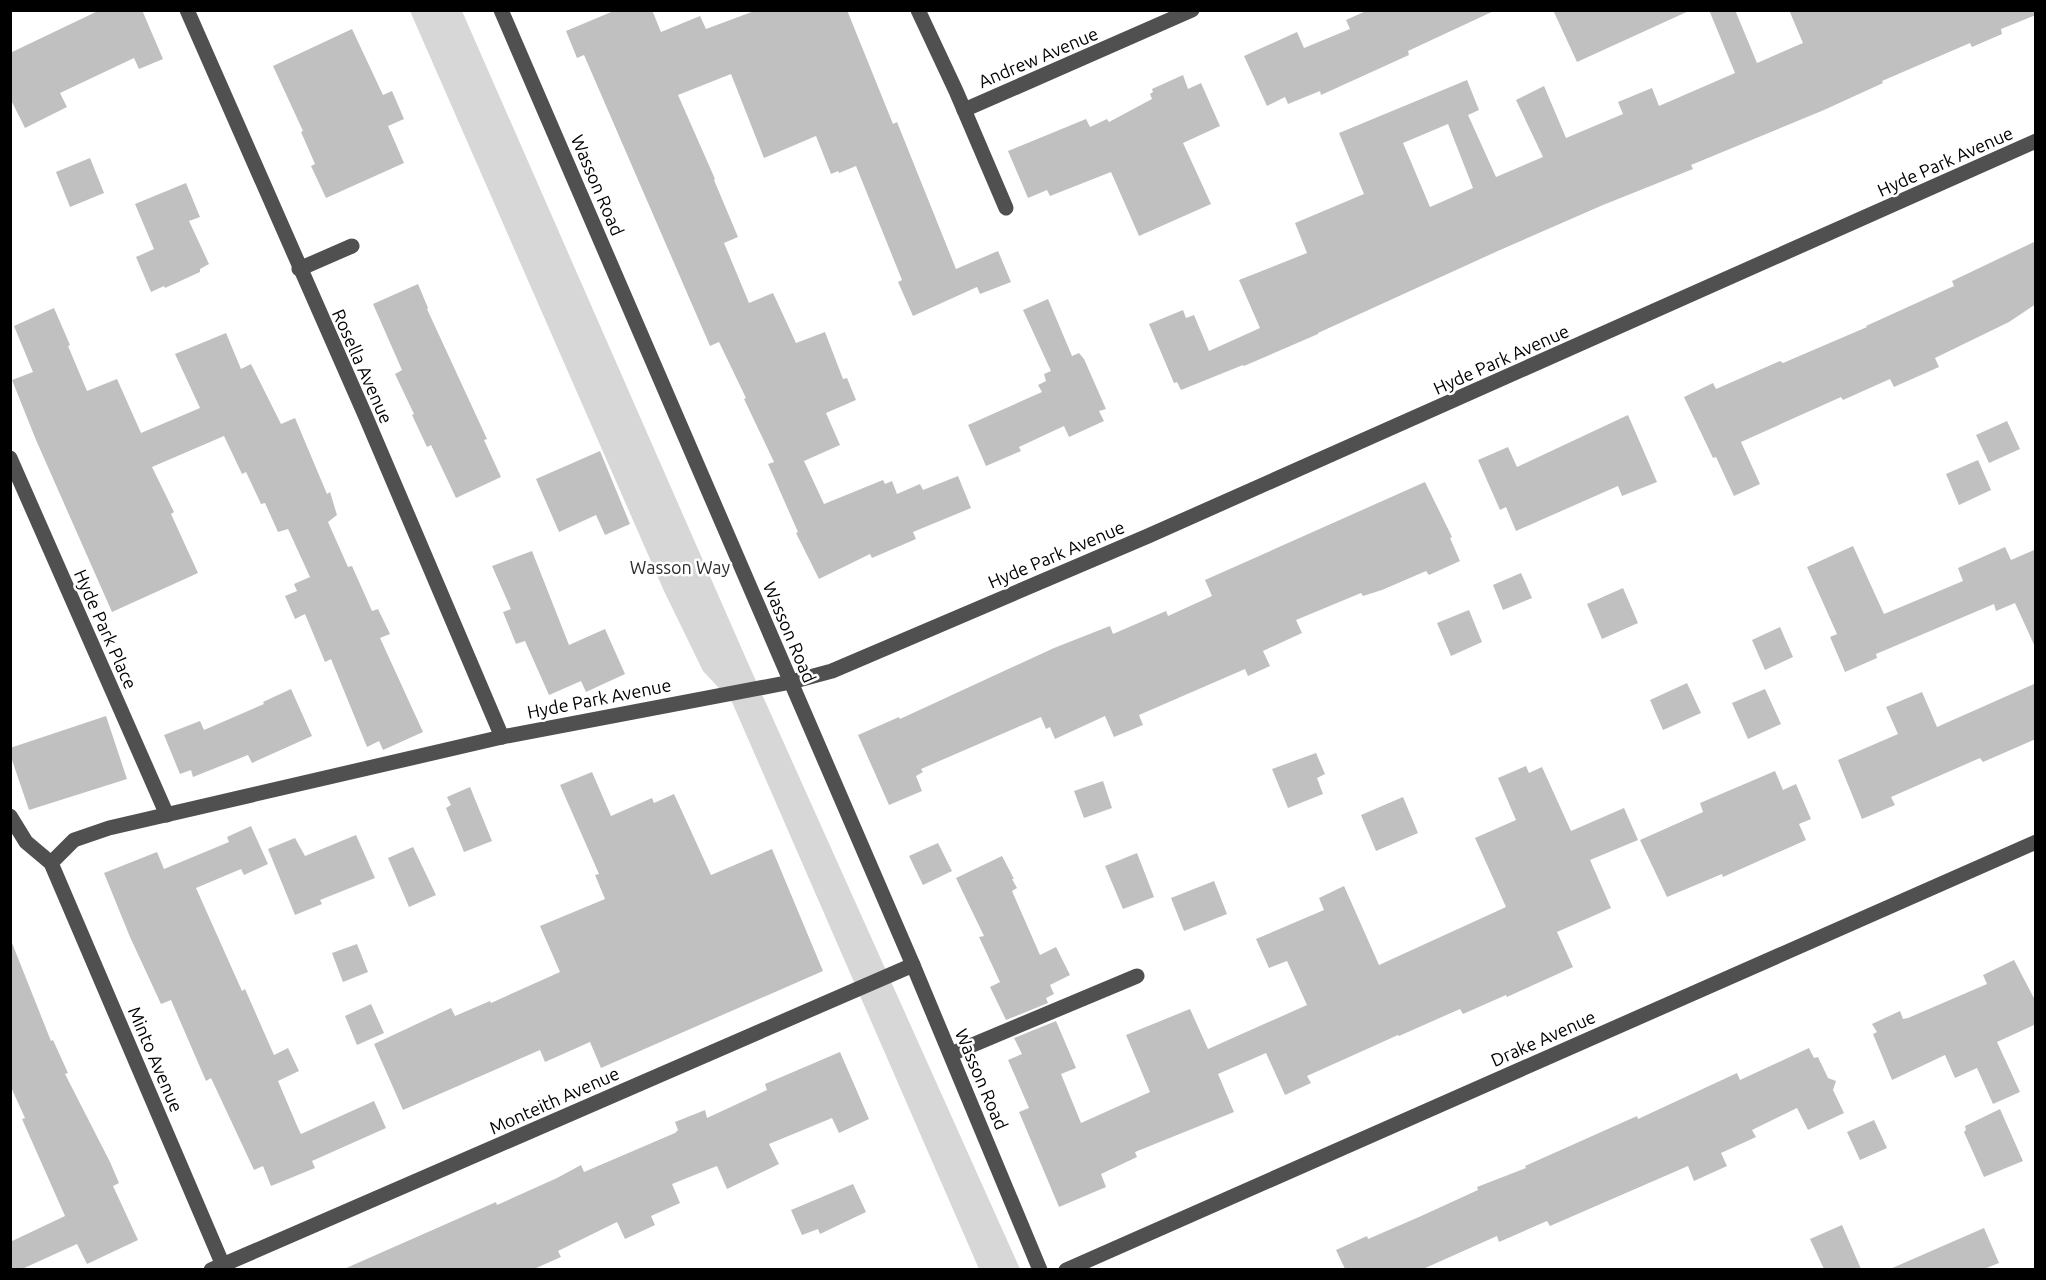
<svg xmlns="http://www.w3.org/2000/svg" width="2046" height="1280" font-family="Ubuntu,sans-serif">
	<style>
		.green { fill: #d7d7d7 }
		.building { fill: #c0c0c0; fill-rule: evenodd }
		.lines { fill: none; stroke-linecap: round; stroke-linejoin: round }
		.minor { stroke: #505050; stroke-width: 15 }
		.labels { text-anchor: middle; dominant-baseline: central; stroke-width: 5; stroke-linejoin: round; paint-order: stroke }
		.street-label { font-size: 18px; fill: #000; stroke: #fff }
		.park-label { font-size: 18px; fill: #2e2e2e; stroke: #fff }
	</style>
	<rect width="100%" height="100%" fill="#fff"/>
	<path class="green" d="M 410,11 L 462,11 L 748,663 L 1020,1269 L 979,1269 L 732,702 L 703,671 L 664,591 Z"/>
	<g class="building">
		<path d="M 100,10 L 142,10 L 163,59 L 139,69 L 134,58 L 60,93 L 67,107 L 25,128 L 10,98 L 10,53 Z"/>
		<path d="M 616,10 L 652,10 L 661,32 L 700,16 L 706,29 L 757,10 L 847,10 L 893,124 L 897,122 L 956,269 L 998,251 L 1011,282 L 980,294 L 977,287 L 913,316 L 898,282 L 902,280 L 856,166 L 839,173 L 838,171 L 831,174 L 816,136 L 764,158 L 731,74 L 678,95 L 715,179 L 714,180 L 738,237 L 724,243 L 749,303 L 773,293 L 796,343 L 825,332 L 843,379 L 847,378 L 856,400 L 826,413 L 840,445 L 804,461 L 824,504 L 883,480 L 885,484 L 892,481 L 897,494 L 920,484 L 923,490 L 958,476 L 971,508 L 913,532 L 916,539 L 872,558 L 870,554 L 819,579 L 796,533 L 798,532 L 768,464 L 774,462 L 744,399 L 746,398 L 719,342 L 710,346 L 584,55 L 577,58 L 566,31 Z"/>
		<path d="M 1368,10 L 1496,10 L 1408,51 L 1409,55 L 1321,95 L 1320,91 L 1288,104 L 1285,97 L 1267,106 L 1244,56 L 1297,32 L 1304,48 L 1350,29 L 1346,20 Z"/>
		<path d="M 1553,10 L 1691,10 L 1577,62 Z"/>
		<path d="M 1709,10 L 1735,10 L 1757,63 L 1803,43 L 1789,10 L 2036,10 L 2036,15 L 2001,29 L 2002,34 L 1972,47 L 1970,43 L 1882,81 L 1883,83 L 1824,110 L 1691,165 L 1693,169 L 1603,205 L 1500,250 L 1318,333 L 1318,334 L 1244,366 L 1243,365 L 1181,390 L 1177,382 L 1174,383 L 1149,324 L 1183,310 L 1186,318 L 1194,315 L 1209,351 L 1260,328 L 1239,280 L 1307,253 L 1295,223 L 1364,194 L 1339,133 L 1467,80 L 1479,110 L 1468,115 L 1496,177 L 1543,157 L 1516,100 L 1544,86 L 1566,138 L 1623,114 L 1618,102 L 1652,88 L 1659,106 L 1735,73 ZM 1448,124 L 1473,188 L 1430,207 L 1403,143 Z"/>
		<path d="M 352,29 L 383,95 L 392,91 L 404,119 L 388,126 L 404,163 L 326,198 L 311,166 L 315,164 L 301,132 L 303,131 L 273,66 Z"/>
		<path d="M 1183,75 L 1188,89 L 1201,83 L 1220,126 L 1183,143 L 1211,204 L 1139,236 L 1111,172 L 1050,196 L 1047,190 L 1028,198 L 1008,151 L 1086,119 L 1090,127 L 1107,119 L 1109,122 L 1152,99 L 1150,94 L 1153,92 L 1152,89 Z"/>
		<path d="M 90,158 L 104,193 L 70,207 L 56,172 Z"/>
		<path d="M 186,183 L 200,217 L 189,221 L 209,264 L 200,269 L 200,272 L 165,288 L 164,286 L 151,292 L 136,257 L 154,249 L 135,204 Z"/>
		<path d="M 2036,241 L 2036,304 L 2009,322 L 1935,358 L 1939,367 L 1894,387 L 1890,379 L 1843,400 L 1841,397 L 1741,442 L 1760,484 L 1734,496 L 1716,457 L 1713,458 L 1684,397 L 1713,383 L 1716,389 L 1780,361 L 1783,363 L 1867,327 L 1866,326 L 1954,286 L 1952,281 Z"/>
		<path d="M 418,284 L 428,308 L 427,309 L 487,439 L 484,440 L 501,477 L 456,498 L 431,445 L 427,447 L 412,415 L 414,414 L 395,374 L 402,370 L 373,304 Z"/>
		<path d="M 1048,299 L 1072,356 L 1079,353 L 1084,359 L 1106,409 L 1099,411 L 1104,421 L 1069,437 L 1064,426 L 1019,447 L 1021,451 L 986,466 L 968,425 L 1042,392 L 1038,385 L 1046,381 L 1044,374 L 1051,371 L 1023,310 Z"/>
		<path d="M 54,308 L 70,345 L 68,346 L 87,391 L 117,379 L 141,433 L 200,408 L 175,354 L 226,333 L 241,369 L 251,364 L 281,424 L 295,418 L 327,494 L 330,492 L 337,515 L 328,522 L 348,567 L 352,566 L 372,611 L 378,609 L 390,634 L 380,638 L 423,732 L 383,750 L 379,741 L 367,747 L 331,659 L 325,662 L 305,614 L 295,619 L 285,596 L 297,591 L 294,584 L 310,577 L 288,529 L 278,532 L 265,503 L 261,504 L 246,472 L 242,474 L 224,436 L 152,467 L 174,512 L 171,514 L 198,573 L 112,612 L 36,440 L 12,380 L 33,372 L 14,326 Z"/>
		<path d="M 1628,415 L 1657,482 L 1622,496 L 1618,486 L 1516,531 L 1506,507 L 1500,510 L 1478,460 L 1508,447 L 1517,467 Z"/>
		<path d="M 2007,421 L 2020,449 L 1989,463 L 1976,435 Z"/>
		<path d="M 600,451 L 630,524 L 605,535 L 596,515 L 559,532 L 536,479 Z"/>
		<path d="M 1978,460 L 1991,490 L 1959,505 L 1946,474 Z"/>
		<path d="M 1425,482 L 1452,537 L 1450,538 L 1460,561 L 1429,575 L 1426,571 L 1382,590 L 1363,596 L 1361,593 L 1296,620 L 1302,633 L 1263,651 L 1270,666 L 1248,676 L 1245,669 L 1139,715 L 1143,725 L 1114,737 L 1105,716 L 1055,739 L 1050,727 L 1046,729 L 1041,717 L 921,769 L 923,772 L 916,776 L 922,791 L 889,805 L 858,735 L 899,717 L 900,719 L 1054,648 L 1110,626 L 1113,634 L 1166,611 L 1168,616 L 1212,596 L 1205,580 Z"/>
		<path d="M 1853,546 L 1884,614 L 1963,581 L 1958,568 L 2005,547 L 2011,560 L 2036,549 L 2036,649 L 2015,603 L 1996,611 L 1994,604 L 1876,654 L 1877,658 L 1845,672 L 1830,637 L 1837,634 L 1807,567 Z"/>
		<path d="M 532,551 L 569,645 L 605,629 L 625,674 L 586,692 L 581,681 L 549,695 L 525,641 L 516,644 L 503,612 L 511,609 L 492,566 Z"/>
		<path d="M 1521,573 L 1532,598 L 1503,610 L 1493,585 Z"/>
		<path d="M 1623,588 L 1638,623 L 1602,639 L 1587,604 Z"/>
		<path d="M 1469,610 L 1482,642 L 1451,656 L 1437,623 Z"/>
		<path d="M 1780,627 L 1793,657 L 1765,670 L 1752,640 Z"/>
		<path d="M 1687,683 L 1701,713 L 1663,730 L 1650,700 Z"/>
		<path d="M 2036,683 L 2036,739 L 1983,762 L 1980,758 L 1891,797 L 1895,805 L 1862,819 L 1838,760 L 1898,734 L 1886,707 L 1922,692 L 1937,727 Z"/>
		<path d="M 291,689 L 312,736 L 252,763 L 248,755 L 193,777 L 191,770 L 180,774 L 164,735 L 200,721 L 204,730 L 264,704 L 263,702 Z"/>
		<path d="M 1765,689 L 1781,724 L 1748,739 L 1732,703 Z"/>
		<path d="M 106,716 L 127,779 L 29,810 L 10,754 L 10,748 Z"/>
		<path d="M 1316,753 L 1325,774 L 1317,778 L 1323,794 L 1288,808 L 1272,769 Z"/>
		<path d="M 1526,766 L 1529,773 L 1542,767 L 1571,831 L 1624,808 L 1638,840 L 1590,860 L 1611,908 L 1557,932 L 1573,967 L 1507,997 L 1506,995 L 1463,1014 L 1460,1009 L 1399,1036 L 1398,1035 L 1307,1076 L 1311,1083 L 1285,1095 L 1266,1053 L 1218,1074 L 1234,1112 L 1135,1152 L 1137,1157 L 1101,1174 L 1106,1187 L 1059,1207 L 1019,1112 L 1029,1108 L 1008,1060 L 1022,1054 L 1014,1038 L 1056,1021 L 1076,1068 L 1061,1074 L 1081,1123 L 1150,1092 L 1126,1035 L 1190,1009 L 1208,1049 L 1307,1005 L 1287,961 L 1269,968 L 1256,939 L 1324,910 L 1319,898 L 1344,886 L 1379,965 L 1506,907 L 1475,838 L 1516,820 L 1498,778 Z"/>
		<path d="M 1775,771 L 1783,790 L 1796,784 L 1811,819 L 1799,824 L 1806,840 L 1723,877 L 1722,874 L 1667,897 L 1640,840 L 1703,812 L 1700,803 Z"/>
		<path d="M 592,772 L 611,816 L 652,798 L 654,803 L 674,794 L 711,875 L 772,849 L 823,971 L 601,1068 L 590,1042 L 545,1062 L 540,1050 L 403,1110 L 374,1044 L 451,1008 L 455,1016 L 490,1001 L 491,1003 L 560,972 L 540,926 L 605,899 L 595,875 L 599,874 L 560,785 Z"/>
		<path d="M 1103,781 L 1112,808 L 1084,818 L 1074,791 Z"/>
		<path d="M 470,787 L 492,841 L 464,852 L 446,808 L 451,805 L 447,797 Z"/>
		<path d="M 1403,797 L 1418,833 L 1376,851 L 1361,815 Z"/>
		<path d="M 251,826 L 268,864 L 244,875 L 241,869 L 196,888 L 242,991 L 245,989 L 274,1055 L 288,1048 L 299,1071 L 278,1081 L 298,1128 L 301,1134 L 374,1101 L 386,1128 L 312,1161 L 315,1168 L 271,1186 L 263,1166 L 254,1170 L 211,1078 L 206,1081 L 171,1000 L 161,1004 L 130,937 L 104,873 L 157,852 L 164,869 L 229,842 L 227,837 Z"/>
		<path d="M 356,835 L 375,878 L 320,900 L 322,904 L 295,915 L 268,849 L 295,838 L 305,856 Z"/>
		<path d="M 938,843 L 952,871 L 923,885 L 909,856 Z"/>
		<path d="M 413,847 L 436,895 L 409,907 L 388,858 Z"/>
		<path d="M 1137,853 L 1154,897 L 1123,909 L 1105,866 Z"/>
		<path d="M 1002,856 L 1014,879 L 1012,879 L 1017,888 L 1012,891 L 1040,955 L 1056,947 L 1070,975 L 1050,985 L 1054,994 L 1046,998 L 1048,1003 L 1006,1020 L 990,987 L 1000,982 L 979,937 L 984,936 L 956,878 Z"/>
		<path d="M 1214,881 L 1227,914 L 1184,931 L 1171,898 Z"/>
		<path d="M 12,943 L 51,1041 L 53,1040 L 68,1073 L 65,1074 L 110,1162 L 119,1183 L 113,1186 L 138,1240 L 87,1264 L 77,1244 L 22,1269 L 10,1269 L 10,1242 L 65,1216 L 22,1119 L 25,1118 L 10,1085 Z"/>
		<path d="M 357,944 L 368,972 L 343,982 L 332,953 Z"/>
		<path d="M 2014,960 L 2036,1002 L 2036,1024 L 1997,1042 L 2020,1092 L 1993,1104 L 1977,1068 L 1955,1078 L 1945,1055 L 1892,1080 L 1873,1034 L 1877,1032 L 1872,1024 L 1900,1011 L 1903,1019 L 1908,1018 L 1987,984 L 1983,975 Z"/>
		<path d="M 371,1004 L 384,1033 L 357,1045 L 345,1016 Z"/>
		<path d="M 1809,1048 L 1814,1058 L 1818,1057 L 1828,1078 L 1836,1081 L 1833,1090 L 1844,1113 L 1808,1130 L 1797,1108 L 1752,1130 L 1756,1137 L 1721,1153 L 1727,1166 L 1694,1181 L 1688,1166 L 1550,1226 L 1547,1221 L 1499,1242 L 1497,1236 L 1423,1269 L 1345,1269 L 1336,1250 L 1367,1236 L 1368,1239 L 1419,1217 L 1478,1190 L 1477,1187 L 1526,1168 L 1525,1166 L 1637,1116 L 1638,1119 L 1737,1073 L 1740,1080 Z"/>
		<path d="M 840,1052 L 869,1119 L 839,1133 L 832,1118 L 769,1144 L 779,1164 L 727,1189 L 717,1166 L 672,1184 L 680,1203 L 651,1216 L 655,1225 L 625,1239 L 617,1222 L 558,1251 L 561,1257 L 534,1269 L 344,1269 L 496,1202 L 497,1205 L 557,1178 L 581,1165 L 584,1172 L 675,1133 L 678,1130 L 675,1122 L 705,1110 L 707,1118 L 767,1090 L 765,1084 Z"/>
		<path d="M 2000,1109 L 2023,1161 L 1984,1177 L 1964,1132 L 1966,1130 L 1965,1126 Z"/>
		<path d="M 1874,1120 L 1887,1148 L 1860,1160 L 1847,1132 Z"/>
		<path d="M 853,1184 L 866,1212 L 820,1234 L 818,1229 L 802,1235 L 791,1210 Z"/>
		<path d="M 1842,1225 L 1861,1269 L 1824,1269 L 1810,1239 Z"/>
		<path d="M 1984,1228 L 1999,1263 L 1984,1269 L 1890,1269 Z"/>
	</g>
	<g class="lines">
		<g class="minor">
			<path d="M 187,10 L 365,415 L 502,737"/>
			<path d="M 501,10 L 913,965 L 1040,1270"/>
			<path d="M 918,10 L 956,91 L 1006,208"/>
			<path d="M 964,110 L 1192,10"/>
			<path d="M 299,269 L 352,246"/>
			<path d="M 10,458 L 167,815"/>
			<path d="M 10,816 L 26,842 L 51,863 L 225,1270"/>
			<path d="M 51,863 L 74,840 L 109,828 L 502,737 L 791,682 L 832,671 L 1148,536 L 2036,141"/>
			<path d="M 951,1054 L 1137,976"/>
			<path d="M 211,1270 L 913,965"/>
			<path d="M 1066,1270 L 2036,842"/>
		</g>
	</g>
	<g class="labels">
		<g class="street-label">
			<text transform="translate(1038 57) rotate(-23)">Andrew Avenue</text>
			<text transform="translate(1945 161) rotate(-24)">Hyde Park Avenue</text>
			<text transform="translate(598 185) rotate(67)">Wasson Road</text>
			<text transform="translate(1501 359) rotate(-24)">Hyde Park Avenue</text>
			<text transform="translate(363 366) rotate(66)">Rosella Avenue</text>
			<text transform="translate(1056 554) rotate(-23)">Hyde Park Avenue</text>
			<text transform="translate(106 629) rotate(66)">Hyde Park Place</text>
			<text transform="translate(790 632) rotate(67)">Wasson Road</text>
			<text transform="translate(599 698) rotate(-11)">Hyde Park Avenue</text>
			<text transform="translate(1543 1038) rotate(-24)">Drake Avenue</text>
			<text transform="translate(156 1059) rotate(67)">Minto Avenue</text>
			<text transform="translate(982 1079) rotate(67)">Wasson Road</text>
			<text transform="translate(554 1100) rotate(-24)">Monteith Avenue</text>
		</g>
		<g class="park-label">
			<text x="680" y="567">Wasson Way</text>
		</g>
	</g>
	<rect width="2046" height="1280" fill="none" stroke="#000000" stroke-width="24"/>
</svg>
